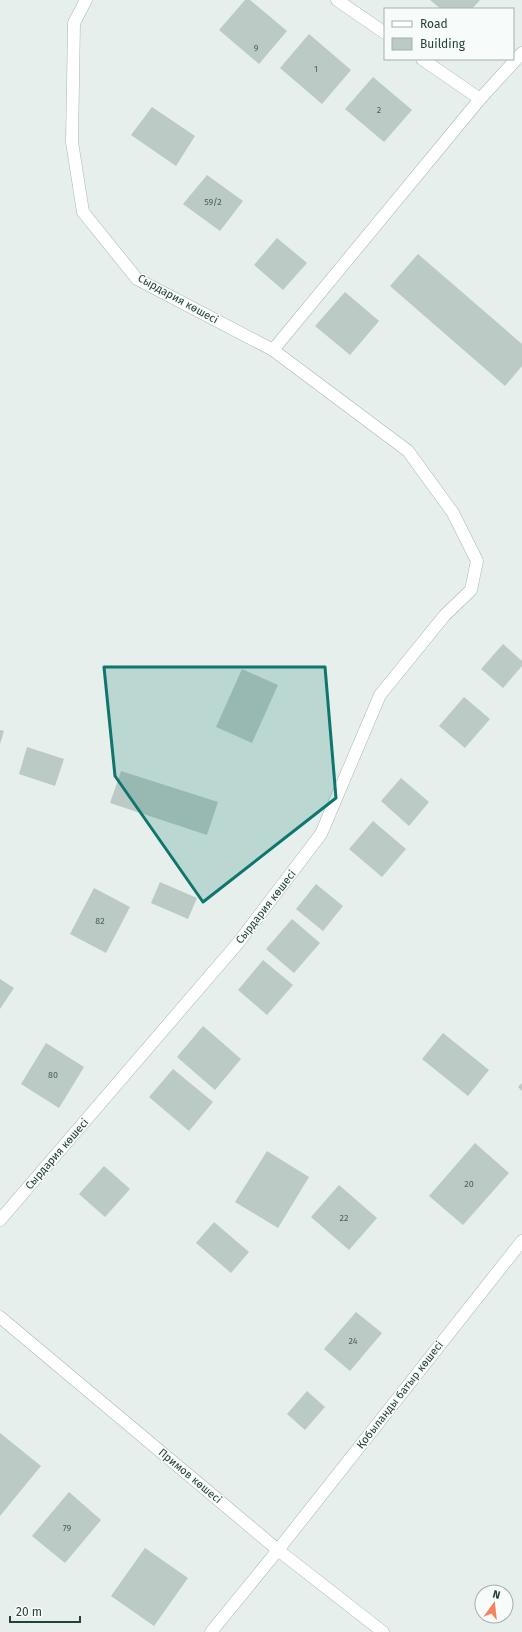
<svg xmlns="http://www.w3.org/2000/svg" width="522" height="1632" font-family="'Fira Sans',sans-serif">
	<style>
		.building { fill: #bbcac4 }
		.lines { fill: none; stroke-linecap: round; stroke-linejoin: round }
		.street-casing { stroke: #a8b8b2; stroke-width: 13 }
		.street { stroke: #fff; stroke-width: 12 }
		.marked { fill: #0f766e; fill-opacity: 0.2; stroke: #0f766e; stroke-width: 3; stroke-linejoin: round }
		.labels { text-anchor: middle; dominant-baseline: central; stroke-width: 3; stroke-linejoin: round; paint-order: stroke }
		.number-label { font-size: 9px; fill: #4a645c }
		.street-label { font-size: 11px; fill: #24423a; stroke: #f7fbf9 }
	</style>
	<rect width="100%" height="100%" fill="#e6efeb"/>
	<g class="building">
		<path d="M 245,0 L 250,0 L 287,31 L 259,64 L 219,30 Z"/>
		<path d="M 430,0 L 480,0 L 472,9 L 441,9 Z"/>
		<path d="M 309,34 L 351,70 L 322,104 L 280,68 Z"/>
		<path d="M 373,77 L 412,110 L 384,142 L 345,109 Z"/>
		<path d="M 152,107 L 195,136 L 176,166 L 131,135 Z"/>
		<path d="M 207,175 L 243,201 L 220,231 L 183,204 Z"/>
		<path d="M 277,238 L 307,263 L 283,290 L 254,265 Z"/>
		<path d="M 418,254 L 522,344 L 522,366 L 505,386 L 390,286 Z"/>
		<path d="M 345,292 L 379,321 L 350,355 L 315,326 Z"/>
		<path d="M 503,644 L 522,661 L 522,666 L 503,688 L 481,669 Z"/>
		<path d="M 242,669 L 278,685 L 252,743 L 216,727 Z"/>
		<path d="M 464,697 L 490,719 L 465,748 L 439,726 Z"/>
		<path d="M 0,730 L 4,731 L 0,744 Z"/>
		<path d="M 27,747 L 64,759 L 55,786 L 19,774 Z"/>
		<path d="M 121,771 L 218,802 L 207,835 L 110,803 Z"/>
		<path d="M 401,778 L 429,802 L 409,826 L 381,801 Z"/>
		<path d="M 373,821 L 406,849 L 382,877 L 349,849 Z"/>
		<path d="M 160,882 L 197,898 L 188,919 L 151,903 Z"/>
		<path d="M 316,884 L 343,906 L 323,931 L 296,909 Z"/>
		<path d="M 94,888 L 130,907 L 106,953 L 70,934 Z"/>
		<path d="M 292,919 L 320,943 L 294,973 L 266,949 Z"/>
		<path d="M 263,960 L 293,985 L 267,1015 L 238,990 Z"/>
		<path d="M 0,979 L 14,988 L 0,1009 Z"/>
		<path d="M 203,1026 L 241,1059 L 215,1090 L 177,1057 Z"/>
		<path d="M 443,1033 L 489,1070 L 468,1096 L 422,1059 Z"/>
		<path d="M 46,1043 L 84,1067 L 59,1108 L 21,1084 Z"/>
		<path d="M 173,1069 L 213,1102 L 189,1131 L 149,1097 Z"/>
		<path d="M 522,1083 L 522,1091 L 518,1087 Z"/>
		<path d="M 475,1143 L 509,1173 L 463,1225 L 429,1196 Z"/>
		<path d="M 267,1151 L 309,1177 L 278,1228 L 235,1202 Z"/>
		<path d="M 104,1166 L 130,1189 L 105,1217 L 79,1194 Z"/>
		<path d="M 339,1185 L 377,1218 L 349,1250 L 311,1217 Z"/>
		<path d="M 214,1222 L 249,1252 L 231,1273 L 196,1243 Z"/>
		<path d="M 356,1312 L 382,1333 L 350,1371 L 324,1349 Z"/>
		<path d="M 307,1391 L 325,1407 L 305,1430 L 287,1414 Z"/>
		<path d="M 0,1433 L 41,1466 L 0,1516 Z"/>
		<path d="M 69,1492 L 101,1520 L 65,1563 L 32,1536 Z"/>
		<path d="M 145,1548 L 188,1578 L 154,1626 L 111,1596 Z"/>
	</g>
	<g class="lines">
		<defs>
			<g id="street">
				<path d="M 86,0 L 74,23 L 72,142 L 83,212 L 137,279 L 273,350"/>
				<path d="M 337,0 L 385,33"/>
				<path d="M 422,59 L 480,99"/>
				<path d="M 0,1220 L 238,943 L 321,834 L 380,695 L 445,615 L 471,590 L 477,561 L 453,513 L 408,451 L 273,350 L 480,99 L 522,53"/>
				<path d="M 0,1317 L 278,1550 L 383,1632"/>
				<path d="M 211,1632 L 278,1550 L 522,1241"/>
			</g>
		</defs>
		<use href="#street" class="street-casing"/>
		<use href="#street" class="street"/>
	</g>
	<path class="marked" d="M 104,667 L 325,667 L 336,798 L 203,902 L 115,776 Z"/>
	<g class="labels">
		<g class="number-label">
			<text x="256" y="48">9</text>
			<text x="316" y="69">1</text>
			<text x="379" y="110">2</text>
			<text x="213" y="202">59/2</text>
			<text x="100" y="921">82</text>
			<text x="53" y="1075">80</text>
			<text x="469" y="1184">20</text>
			<text x="344" y="1218">22</text>
			<text x="353" y="1341">24</text>
			<text x="67" y="1528">79</text>
		</g>
		<g class="street-label">
			<text transform="translate(178 299) rotate(29)">Сырдария көшесі</text>
			<text transform="translate(266 907) rotate(-52)">Сырдария көшесі</text>
			<text transform="translate(57 1154) rotate(-49)">Сырдария көшесі</text>
			<text transform="translate(400 1395) rotate(-52)">Қобыланды батыр көшесі</text>
			<text transform="translate(190 1476) rotate(40)">Примов көшесі</text>
		</g>
	</g>
	<rect x="384" y="8" width="130" height="52" fill="#f7fbf9" stroke="#a3b1ad"/>
	<rect x="392" y="21" width="20" height="6" fill="#ffffff" stroke="#a3b1ad"/>
	<text x="420" y="28" font-size="12" fill="#24423a">Road</text>
	<rect x="392" y="38" width="20" height="12" fill="#bbcac4" stroke="#a3b1ad"/>
	<text x="420" y="48" font-size="12" fill="#24423a">Building</text>
	<g transform="translate(494 1604) rotate(15)"><circle r="19" fill="#f7fbf9" stroke="#a3b1ad"/>
	<path d="M0-3L7 15L0 10L-7 15Z" fill="#f4845f"/>
	<text y="-6" font-size="11" font-weight="bold" text-anchor="middle" fill="#24423a">N</text>
	</g>
	<path d="M10 1616v6h70v-6" fill="none" stroke="#24423a" stroke-width="2"/>
	<text x="16" y="1616" font-size="12" fill="#24423a" stroke="#f7fbf9" stroke-width="3" paint-order="stroke">20 m</text>
</svg>
